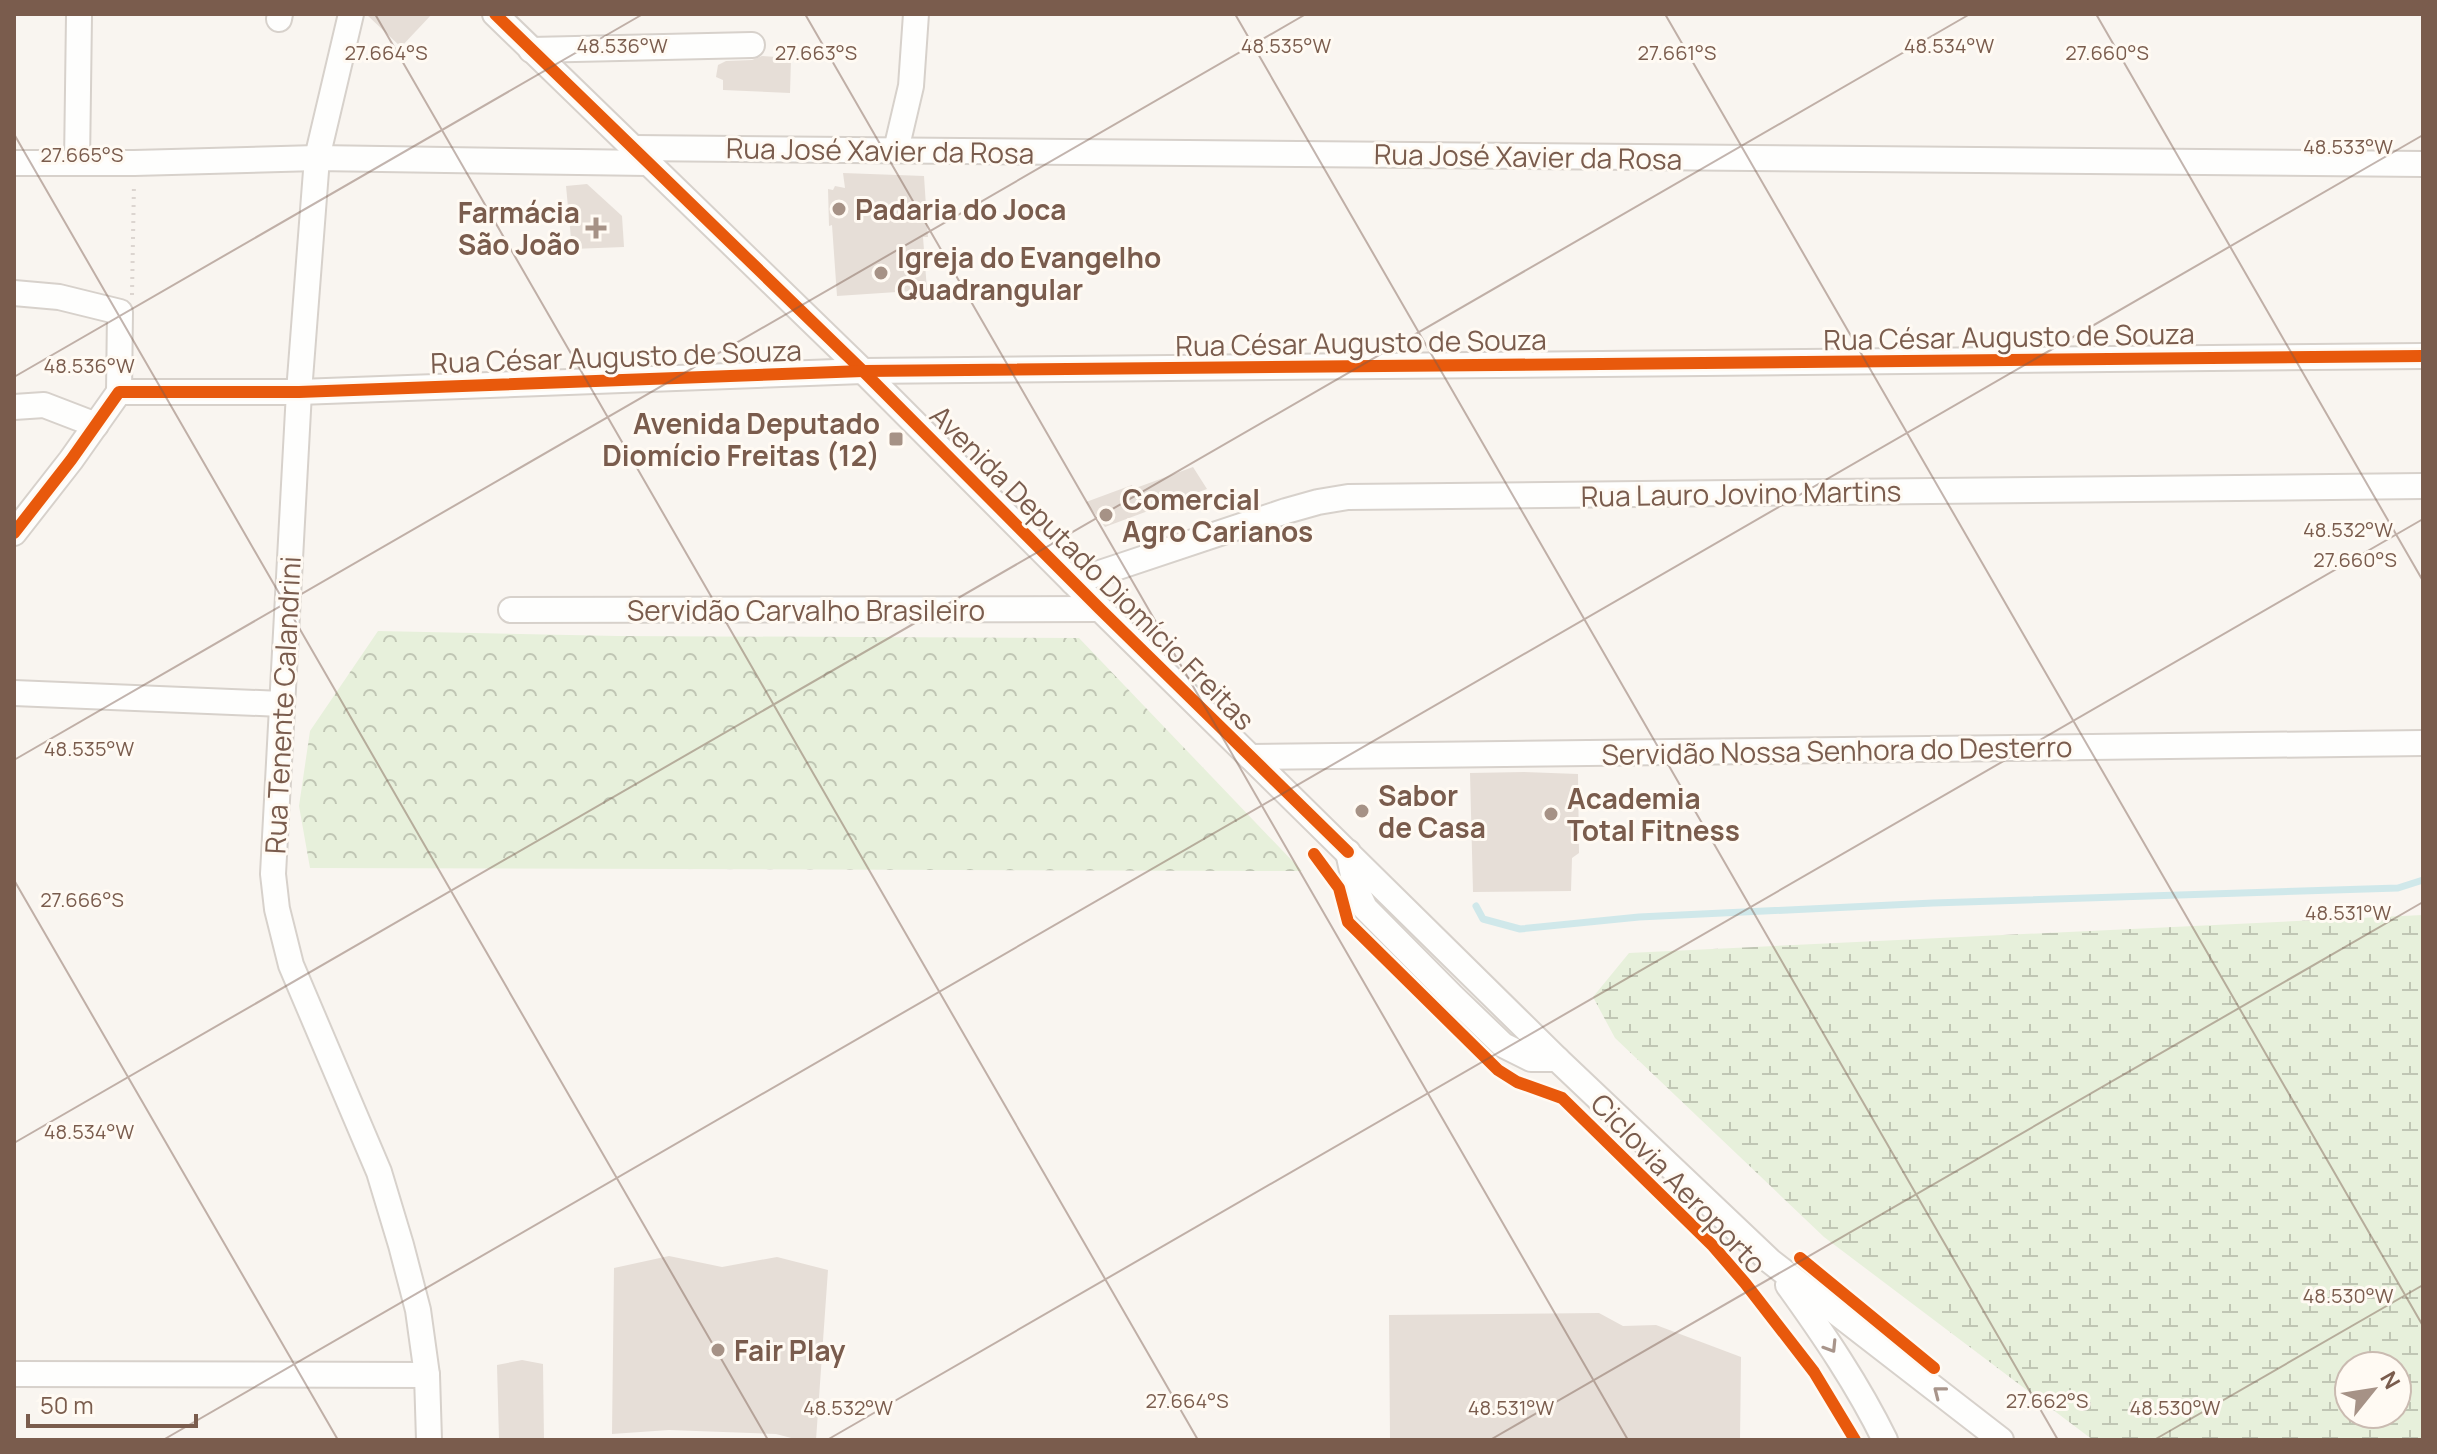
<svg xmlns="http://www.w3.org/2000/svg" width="2437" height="1454" font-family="Manrope,sans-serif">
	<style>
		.forest { fill: url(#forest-crowns) }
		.wetland { fill: url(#wetland-marsh); fill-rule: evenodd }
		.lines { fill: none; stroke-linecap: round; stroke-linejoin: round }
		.stream { stroke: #d0e8ea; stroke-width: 7 }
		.building { fill: #e6ded7 }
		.minor-casing { stroke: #d7d1cb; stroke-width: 28 }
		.path { stroke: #dcd5d0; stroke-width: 4; stroke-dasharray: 2 6; stroke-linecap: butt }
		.minor { stroke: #fefefd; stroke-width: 24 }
		.cycleway-casing { stroke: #fffaf3; stroke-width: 17 }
		.cycleway { stroke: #e8590c; stroke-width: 12 }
		.oneway { stroke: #a8958b }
		.ticks { fill: none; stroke: #7a5c4d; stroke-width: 2; stroke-opacity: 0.45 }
		.poi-dot { fill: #a69286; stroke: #fffaf3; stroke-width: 3 }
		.labels { text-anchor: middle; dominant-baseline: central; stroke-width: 6; stroke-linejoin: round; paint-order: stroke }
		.street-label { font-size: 28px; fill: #7a5c4d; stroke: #fffaf3 }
		.poi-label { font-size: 28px; font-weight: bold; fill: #7a5c4d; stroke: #fffaf3; text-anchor: start }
		.ticks-label { font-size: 20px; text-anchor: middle; fill: #7a5c4d; stroke: #fffaf3; stroke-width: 6; stroke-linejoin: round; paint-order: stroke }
	</style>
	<defs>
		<pattern id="forest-crowns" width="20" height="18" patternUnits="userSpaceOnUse" patternTransform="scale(2)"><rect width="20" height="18" fill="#e7f0db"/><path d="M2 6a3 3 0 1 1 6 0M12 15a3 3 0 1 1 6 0" fill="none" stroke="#c0c6b4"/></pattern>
		<pattern id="wetland-marsh" width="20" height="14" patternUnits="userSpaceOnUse" patternTransform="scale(2)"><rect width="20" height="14" fill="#e7f0db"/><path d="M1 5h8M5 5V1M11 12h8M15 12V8" fill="none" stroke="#c0c6b4"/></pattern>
	</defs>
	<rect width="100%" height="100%" fill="#f9f5f0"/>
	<path class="forest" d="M 378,631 L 618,636 L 1079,638 L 1302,871 L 310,868 L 299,806 L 310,731 Z"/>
	<path class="wetland" d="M 2423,915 L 2423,1440 L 2093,1440 L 1824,1237 L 1615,1038 L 1593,997 L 1629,953 ZM 2349,1366 L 2397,1366 L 2397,1414 L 2349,1414 Z"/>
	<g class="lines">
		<path class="stream" d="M 1476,906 L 1483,919 L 1520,929 L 1639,917 L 1933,903 L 2398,888 L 2423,880"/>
	</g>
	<g class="building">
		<path d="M 366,14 L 432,14 L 401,47 Z"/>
		<path d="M 762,56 L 791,58 L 790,93 L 723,90 L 723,80 L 716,77 L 718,65 L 726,61 L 752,60 Z"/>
		<path d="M 843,173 L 924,176 L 928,237 L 923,237 L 927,290 L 837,296 L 832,225 L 829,226 L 828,189 L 833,190 L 835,186 L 845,188 Z"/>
		<path d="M 587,184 L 622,216 L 624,247 L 572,249 L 566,186 Z"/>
		<path d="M 1193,467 L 1207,489 L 1105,527 L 1086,502 L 1132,485 L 1133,489 Z"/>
		<path d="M 1524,772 L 1578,774 L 1579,853 L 1572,858 L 1571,891 L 1473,892 L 1470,773 Z"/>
		<path d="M 669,1256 L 722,1267 L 777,1257 L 828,1270 L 816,1440 L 799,1440 L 776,1434 L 669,1430 L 612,1434 L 614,1268 Z"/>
		<path d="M 1599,1313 L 1623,1326 L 1656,1325 L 1741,1357 L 1740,1440 L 1390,1440 L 1389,1315 Z"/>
		<path d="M 522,1360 L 543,1364 L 544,1440 L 499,1440 L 497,1365 Z"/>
	</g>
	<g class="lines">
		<defs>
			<g id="minor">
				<path d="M 351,14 L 317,158 L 299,392 L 273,874 L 277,909 L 291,965 L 379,1172 L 401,1245 L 418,1310 L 427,1375 L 429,1440"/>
				<path d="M 495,14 L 863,371 L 1100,609 L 1557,1059 L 1770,1261 L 2001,1440"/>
				<path d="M 279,19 L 280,14"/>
				<path d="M 531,50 L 752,45"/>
				<path d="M 633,148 L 2423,164"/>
				<path d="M 896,150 L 911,86 L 916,14"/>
				<path d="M 14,163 L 134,163 L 317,158 L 648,163"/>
				<path d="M 77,163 L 79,16"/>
				<path d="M 14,293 L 59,297 L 120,312 L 119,392"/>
				<path d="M 119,392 L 299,392 L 863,371 L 2423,356"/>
				<path d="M 14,407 L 44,405 L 96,425"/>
				<path d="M 14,533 L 71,460 L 119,392"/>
				<path d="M 1073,582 L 1286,511 L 1318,502 L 1348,497 L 2423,486"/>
				<path d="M 511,610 L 1100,609"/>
				<path d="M 14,693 L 282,704"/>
				<path d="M 1250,757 L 2423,743"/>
				<path d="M 1348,852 L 1356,889 L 1365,908 L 1453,997 L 1503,1045 L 1531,1059 L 1557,1059"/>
				<path d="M 1788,1285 C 1824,1335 1858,1385 1885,1440"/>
				<path d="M 14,1374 L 427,1375"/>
			</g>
		</defs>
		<use href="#minor" class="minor-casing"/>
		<path class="path" d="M 132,295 L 134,183"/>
		<use href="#minor" class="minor"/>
		<defs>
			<g id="cycleway">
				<path d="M 495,14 L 863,371 L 1100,609 L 1348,852"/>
				<path d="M 14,533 L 71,460 L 119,392 L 299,392 L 863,371 L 2423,356"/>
				<path d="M 1314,854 L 1339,888 L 1348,922 L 1498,1070 L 1517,1082 L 1562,1098 L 1713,1246 L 1745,1283 L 1814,1372 L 1855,1440"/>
				<path d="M 1800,1258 L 1934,1368"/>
			</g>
		</defs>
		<use href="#cycleway" class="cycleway-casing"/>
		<use href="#cycleway" class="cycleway"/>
	</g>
	<defs><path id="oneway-chevron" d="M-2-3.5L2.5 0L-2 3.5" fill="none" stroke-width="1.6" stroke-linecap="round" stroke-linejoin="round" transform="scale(2)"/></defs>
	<g class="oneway">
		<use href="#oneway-chevron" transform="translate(1831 1347) rotate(58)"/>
		<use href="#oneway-chevron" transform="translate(1939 1392) rotate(-142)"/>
	</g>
	<path class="ticks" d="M 375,14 L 1198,1440M 805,14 L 1628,1440M 1235,14 L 2058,1440M 1665,14 L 2423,1326M 2096,14 L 2423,581M 14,134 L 768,1440M 14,377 L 643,14M 14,760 L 1306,14M 14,880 L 338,1440M 14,1143 L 1970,14M 163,1440 L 2423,135M 827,1440 L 2423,519M 1490,1440 L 2423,902M 2154,1440 L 2423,1285"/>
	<g class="poi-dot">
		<circle cx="839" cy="209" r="8"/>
		<path d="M592 216h8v8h8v8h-8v8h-8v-8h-8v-8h8z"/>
		<circle cx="881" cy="273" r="8"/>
		<rect x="888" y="431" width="16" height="16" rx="4"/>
		<circle cx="1106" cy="515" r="8"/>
		<circle cx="1362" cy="811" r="8"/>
		<circle cx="1551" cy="814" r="8"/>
		<circle cx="718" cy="1350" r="8"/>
	</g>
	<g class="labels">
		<g class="street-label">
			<text transform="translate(880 150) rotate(1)">Rua José Xavier da Rosa</text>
			<text transform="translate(1528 156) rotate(1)">Rua José Xavier da Rosa</text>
			<text transform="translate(2009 336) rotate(-1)">Rua César Augusto de Souza</text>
			<text transform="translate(1361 342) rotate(-1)">Rua César Augusto de Souza</text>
			<text transform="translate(616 356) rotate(-2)">Rua César Augusto de Souza</text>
			<text transform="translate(1741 493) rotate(-1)">Rua Lauro Jovino Martins</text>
			<text transform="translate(1093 567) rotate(45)">Avenida Deputado Diomício Freitas</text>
			<text x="806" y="610">Servidão Carvalho Brasileiro</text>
			<text transform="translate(282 705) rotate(-87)">Rua Tenente Calandrini</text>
			<text transform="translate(1837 750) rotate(-1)">Servidão Nossa Senhora do Desterro</text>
			<text transform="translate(1679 1183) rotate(46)">Ciclovia Aeroporto</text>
		</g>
		<g class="poi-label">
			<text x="855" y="209">Padaria do Joca</text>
			<text x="580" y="212" text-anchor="end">Farmácia<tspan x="580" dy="32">São João</tspan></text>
			<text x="897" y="257">Igreja do Evangelho<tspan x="897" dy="32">Quadrangular</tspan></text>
			<text x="880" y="423" text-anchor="end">Avenida Deputado<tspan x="880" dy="32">Diomício Freitas (12)</tspan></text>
			<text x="1122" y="499">Comercial<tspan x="1122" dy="32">Agro Carianos</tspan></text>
			<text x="1378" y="795">Sabor<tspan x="1378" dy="32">de Casa</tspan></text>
			<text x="1567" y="798">Academia<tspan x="1567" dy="32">Total Fitness</tspan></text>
			<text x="734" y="1350">Fair Play</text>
		</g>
	</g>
	<g class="ticks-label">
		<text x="622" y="53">48.536°W</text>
		<text x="1286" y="53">48.535°W</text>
		<text x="1949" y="53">48.534°W</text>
		<text x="386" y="60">27.664°S</text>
		<text x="816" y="60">27.663°S</text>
		<text x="1677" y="60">27.661°S</text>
		<text x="2107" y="60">27.660°S</text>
		<text x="2348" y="154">48.533°W</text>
		<text x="82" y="162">27.665°S</text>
		<text x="89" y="373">48.536°W</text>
		<text x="2348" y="537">48.532°W</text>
		<text x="2355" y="567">27.660°S</text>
		<text x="89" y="756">48.535°W</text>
		<text x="82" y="907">27.666°S</text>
		<text x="2348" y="920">48.531°W</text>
		<text x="89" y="1139">48.534°W</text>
		<text x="2348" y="1303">48.530°W</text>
		<text x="1187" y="1408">27.664°S</text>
		<text x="2047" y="1408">27.662°S</text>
		<text x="848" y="1415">48.532°W</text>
		<text x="1511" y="1415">48.531°W</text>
		<text x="2175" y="1415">48.530°W</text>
	</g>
	<rect width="2437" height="1454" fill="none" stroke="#7a5c4d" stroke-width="32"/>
	<g transform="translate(2373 1390) rotate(60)"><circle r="38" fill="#fffaf3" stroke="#cabbb1" stroke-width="2"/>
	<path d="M0-6L14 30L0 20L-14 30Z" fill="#a69286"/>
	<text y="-12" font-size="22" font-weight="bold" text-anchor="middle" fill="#7a5c4d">N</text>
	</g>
	<path d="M28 1414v12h168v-12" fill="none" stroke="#7a5c4d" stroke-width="4"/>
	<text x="40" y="1414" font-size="24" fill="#7a5c4d" stroke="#fffaf3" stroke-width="6" paint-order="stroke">50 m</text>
</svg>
